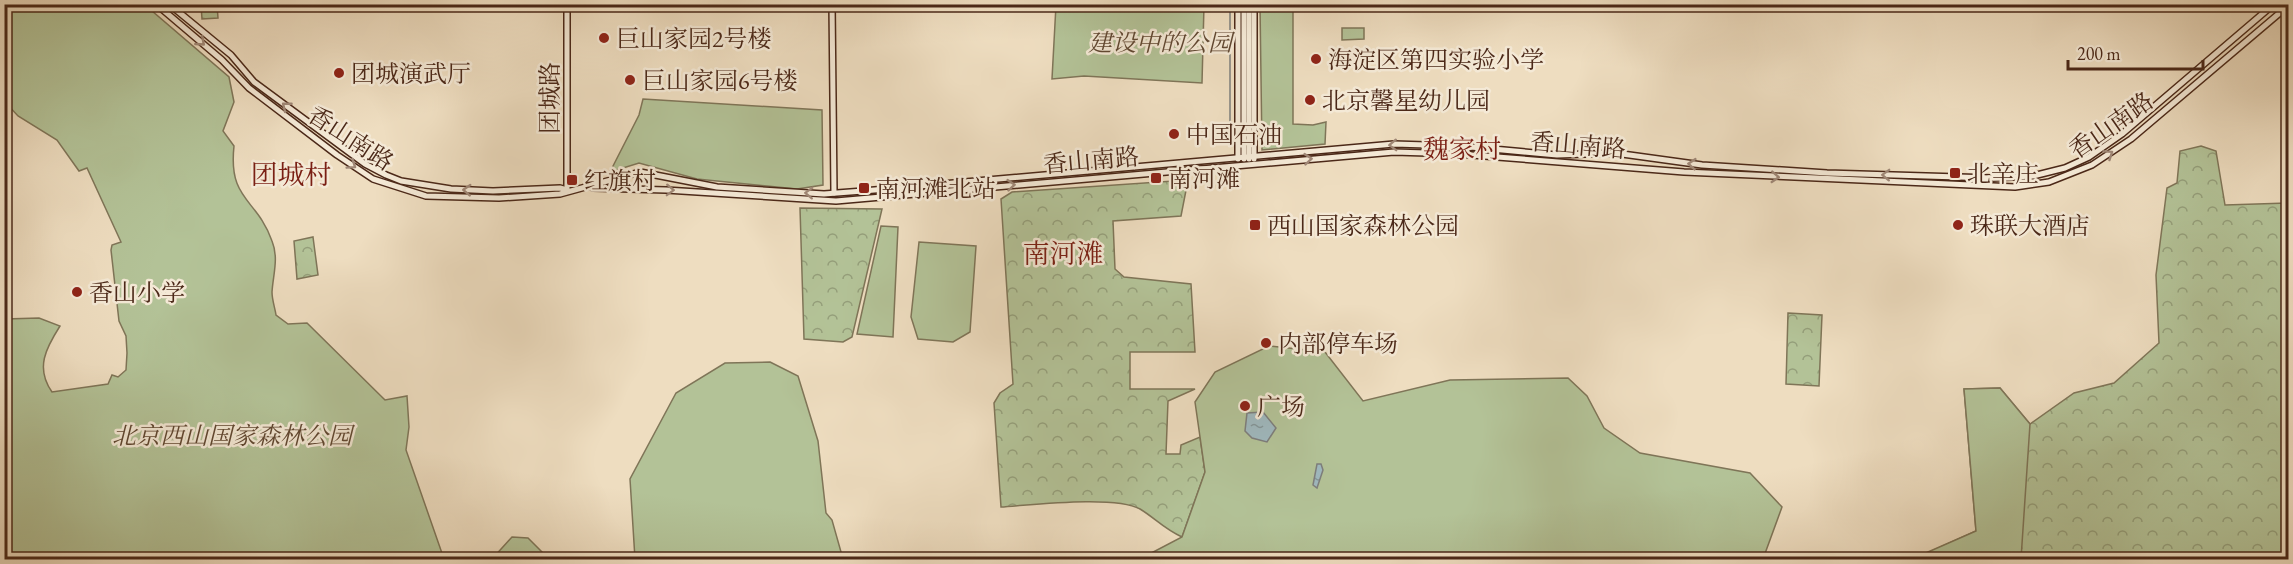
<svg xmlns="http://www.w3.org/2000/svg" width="2293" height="564" font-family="'EB Garamond','Noto Serif SC',serif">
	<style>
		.forest { fill: url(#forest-crowns); stroke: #7f7558; stroke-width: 1.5 }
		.park { fill: #b3c297; stroke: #7f7558; stroke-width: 1.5 }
		.water { fill: url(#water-ripples); stroke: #7d7e7c; stroke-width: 1.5 }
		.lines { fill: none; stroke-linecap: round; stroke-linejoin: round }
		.stream { stroke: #7d7e7c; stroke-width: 1.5 }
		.secondary-casing { stroke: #4b2818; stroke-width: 8 }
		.secondary { stroke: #f4e9d6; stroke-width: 5 }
		.oneway { stroke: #a08877 }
		.poi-dot { fill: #8f2418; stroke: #f4e9d6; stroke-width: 2 }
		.labels { text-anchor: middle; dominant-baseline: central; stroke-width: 5; stroke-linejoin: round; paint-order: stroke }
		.poi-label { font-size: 24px; fill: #4b2818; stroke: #f4e9d6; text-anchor: start }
		.park-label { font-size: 24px; font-style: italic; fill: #604731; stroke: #f4e9d6 }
		.street-label { font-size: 24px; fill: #4b2818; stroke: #f4e9d6 }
		.neighbourhood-label { font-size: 26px; fill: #7a1f14; stroke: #f4e9d6 }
		.quarter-label { font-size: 27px; fill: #7a1f14; stroke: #f4e9d6 }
	</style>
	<defs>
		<pattern id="forest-crowns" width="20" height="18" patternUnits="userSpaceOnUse" patternTransform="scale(1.5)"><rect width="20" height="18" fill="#b3c297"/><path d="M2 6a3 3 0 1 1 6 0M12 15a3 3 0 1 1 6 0" fill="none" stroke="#949e7a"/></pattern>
		<pattern id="water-ripples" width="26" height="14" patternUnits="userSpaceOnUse" patternTransform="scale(1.5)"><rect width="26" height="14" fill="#9fb8be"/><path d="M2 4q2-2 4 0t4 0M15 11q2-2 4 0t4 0" fill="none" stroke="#849699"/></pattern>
	</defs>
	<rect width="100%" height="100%" fill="#eeddc0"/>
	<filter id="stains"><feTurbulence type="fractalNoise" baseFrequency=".00333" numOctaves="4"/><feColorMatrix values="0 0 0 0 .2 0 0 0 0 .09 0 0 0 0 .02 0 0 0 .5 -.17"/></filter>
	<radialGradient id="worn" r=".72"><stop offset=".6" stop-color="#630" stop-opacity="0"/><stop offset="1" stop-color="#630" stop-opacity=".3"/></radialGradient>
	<g class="forest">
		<path d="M 201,5 L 217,5 L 218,18 L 202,19 Z"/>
		<path d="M 2201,146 L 2216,151 L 2225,205 L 2288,203 L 2288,559 L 1912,560 L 1976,531 L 1964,389 L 2000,388 L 2030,424 L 2074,393 L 2114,383 L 2159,343 L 2156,275 L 2167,188 L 2177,183 L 2180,151 Z"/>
		<path d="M 1188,180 L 1181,216 L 1113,221 L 1115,269 L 1124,277 L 1191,284 L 1195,352 L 1130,352 L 1130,389 L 1195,389 L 1168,401 L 1166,454 L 1180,454 L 1181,445 L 1200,437 L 1205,472 L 1182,537 C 1164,529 1155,518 1140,509 C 1115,495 1032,505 1001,507 L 994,403 L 1000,393 L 1013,384 L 1001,199 L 1012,192 Z"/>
		<path d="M 800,208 L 882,209 L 852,337 L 843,342 L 804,339 Z"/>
		<path d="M 313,237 L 318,275 L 297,279 L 294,241 Z"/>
		<path d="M 1788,313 L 1822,315 L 1819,386 L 1786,384 Z"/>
	</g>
	<g class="park">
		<path d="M 5,4 L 145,5 L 229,77 L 234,102 L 223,131 L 234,146 C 228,201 257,198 272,241 C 279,258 273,275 272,292 C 272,300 275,308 276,315 L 288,324 L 307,323 L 385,400 L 407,396 L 409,427 L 406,450 L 444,559 L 5,559 L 5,319 L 39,318 L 60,326 C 46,348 35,368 52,392 L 108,384 L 112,375 L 118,377 L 126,370 L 127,353 L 126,336 L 119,321 L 111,250 L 112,245 L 121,242 L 87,168 L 79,171 L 57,140 L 18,116 L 5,102 Z"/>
		<path d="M 1056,5 L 1204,5 L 1202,83 L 1084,76 L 1052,79 Z"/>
		<path d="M 1260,5 L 1293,5 L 1293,124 L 1313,125 L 1326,122 L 1325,144 L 1262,150 Z"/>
		<path d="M 1342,28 L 1364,28 L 1364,39 L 1342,40 Z"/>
		<path d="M 643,99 L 822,110 L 823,185 L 797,189 L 697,179 L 639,163 L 610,172 L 639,115 Z"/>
		<path d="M 881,226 L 898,227 L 893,337 L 857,334 Z"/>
		<path d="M 919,242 L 976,246 L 970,332 L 953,342 L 918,339 L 911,317 Z"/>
		<path d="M 1269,346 L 1325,352 L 1363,401 L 1450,380 L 1568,378 L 1587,396 L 1604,428 L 1640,453 L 1750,473 L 1782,507 L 1763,559 L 1138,560 L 1182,537 L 1205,472 L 1195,402 L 1215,372 Z"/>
		<path d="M 770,362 L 798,376 L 818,441 L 826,513 L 832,520 L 843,559 L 635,559 L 630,479 L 676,393 L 725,363 Z"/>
		<path d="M 2000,388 L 2030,424 L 2021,559 L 1912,559 L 1976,531 L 1964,389 Z"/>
		<path d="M 512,537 L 528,538 L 549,559 L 492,559 Z"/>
	</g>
	<g class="water">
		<path d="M 1263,412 L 1276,428 L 1267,442 L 1252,438 L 1245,431 L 1247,413 Z"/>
		<path d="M 1317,464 L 1321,464 L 1323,470 L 1317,488 L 1313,485 Z"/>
	</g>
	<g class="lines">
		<path class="stream" d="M 1230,4 L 1230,143"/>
		<defs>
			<g id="secondary">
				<path d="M 156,4 L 222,60 L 249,88 L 337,155 L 373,179 L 426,196 L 499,198 L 560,194 L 640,172 L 717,187 L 824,194 L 863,191 L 1394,144 L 1460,146 L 1557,155 L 1615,153 L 1702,165 L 1827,173 L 1992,178 L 2033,176 L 2065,168 L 2089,157 L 2122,134 L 2274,4"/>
				<path d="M 169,4 L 231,55 L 254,82 L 365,164 L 386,175 L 401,181 L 451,189 L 493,191 L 560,188 L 567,190"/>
				<path d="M 567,4 L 567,191"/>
				<path d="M 832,4 L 834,193"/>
				<path d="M 1238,4 L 1238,159"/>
				<path d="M 1244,4 L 1244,159"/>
				<path d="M 1249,4 L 1249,159"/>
				<path d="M 1254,4 L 1254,159"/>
				<path d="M 593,188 L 666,190 L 836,201 L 1394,152 L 1459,154 L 1684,172 L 2015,187 L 2049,182 L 2092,165 L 2131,139 L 2288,6"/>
			</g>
		</defs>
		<use href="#secondary" class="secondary-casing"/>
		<use href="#secondary" class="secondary"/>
	</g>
	<defs><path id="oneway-chevron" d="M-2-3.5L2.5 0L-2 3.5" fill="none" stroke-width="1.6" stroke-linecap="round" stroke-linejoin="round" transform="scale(1.5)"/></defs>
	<g class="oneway">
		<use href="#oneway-chevron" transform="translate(201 42) rotate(41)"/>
		<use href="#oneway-chevron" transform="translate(286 106) rotate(-142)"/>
		<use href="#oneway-chevron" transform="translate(1393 145) rotate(178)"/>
		<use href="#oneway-chevron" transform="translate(2109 154) rotate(-34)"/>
		<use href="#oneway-chevron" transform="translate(1308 159) rotate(-5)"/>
		<use href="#oneway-chevron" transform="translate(1692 164) rotate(-175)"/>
		<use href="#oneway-chevron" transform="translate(352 165) rotate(34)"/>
		<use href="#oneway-chevron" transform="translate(1886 175) rotate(-178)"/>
		<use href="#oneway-chevron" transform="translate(1775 177) rotate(3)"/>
		<use href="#oneway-chevron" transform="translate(1011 185) rotate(-5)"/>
		<use href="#oneway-chevron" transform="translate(467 190) rotate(-177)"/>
		<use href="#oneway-chevron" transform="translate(670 190) rotate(2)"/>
		<use href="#oneway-chevron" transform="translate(809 193) rotate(-178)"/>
	</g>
	<g class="poi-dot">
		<circle cx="604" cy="38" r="6"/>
		<circle cx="1316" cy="59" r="6"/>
		<circle cx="339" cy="73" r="6"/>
		<circle cx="630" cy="80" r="6"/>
		<circle cx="1310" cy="100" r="6"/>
		<circle cx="1174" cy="134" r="6"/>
		<rect x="1949" y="167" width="12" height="12" rx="3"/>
		<rect x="1150" y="172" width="12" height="12" rx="3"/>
		<rect x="566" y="174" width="12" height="12" rx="3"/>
		<rect x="858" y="182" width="12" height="12" rx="3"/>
		<rect x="1249" y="219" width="12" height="12" rx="3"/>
		<circle cx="1958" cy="225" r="6"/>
		<circle cx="77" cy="292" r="6"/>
		<circle cx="1266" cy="343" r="6"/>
		<circle cx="1245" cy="406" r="6"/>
	</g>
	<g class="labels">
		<g class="poi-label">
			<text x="616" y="38">巨山家园2号楼</text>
			<text x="1328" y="59">海淀区第四实验小学</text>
			<text x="351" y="73">团城演武厅</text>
			<text x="642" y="80">巨山家园6号楼</text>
			<text x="1322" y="100">北京馨星幼儿园</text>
			<text x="1186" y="134">中国石油</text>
			<text x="1967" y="173">北辛庄</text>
			<text x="1168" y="178">南河滩</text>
			<text x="584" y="180">红旗村</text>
			<text x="876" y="188">南河滩北站</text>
			<text x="1267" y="225">西山国家森林公园</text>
			<text x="1970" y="225">珠联大酒店</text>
			<text x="89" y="292">香山小学</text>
			<text x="1278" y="343">内部停车场</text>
			<text x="1257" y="406">广场</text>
		</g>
		<g class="park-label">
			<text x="1160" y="42">建设中的公园</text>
			<text x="232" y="435">北京西山国家森林公园</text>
		</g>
		<g class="street-label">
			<text transform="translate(549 98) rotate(-90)">团城路</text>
			<text transform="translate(2111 125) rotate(-35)">香山南路</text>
			<text transform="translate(351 138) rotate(33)">香山南路</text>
			<text transform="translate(1578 145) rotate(5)">香山南路</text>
			<text transform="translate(1091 160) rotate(-5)">香山南路</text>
		</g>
		<g class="neighbourhood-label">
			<text x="1462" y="149">魏家村</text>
		</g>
		<g class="quarter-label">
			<text x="291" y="174">团城村</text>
			<text x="1063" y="253">南河滩</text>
		</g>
	</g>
	<rect width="2293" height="564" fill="none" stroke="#eeddc0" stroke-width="24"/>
	<rect x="6" y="6" width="2281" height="552" fill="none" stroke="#4b2818" stroke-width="3"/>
	<rect x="12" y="12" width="2269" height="540" fill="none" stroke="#4b2818" stroke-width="1.5"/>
	<path d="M2068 60v9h135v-9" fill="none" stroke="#4b2818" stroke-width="3"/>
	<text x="2077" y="60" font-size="18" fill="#4b2818" stroke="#f4e9d6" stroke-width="4.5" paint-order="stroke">200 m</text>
	<rect width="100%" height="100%" filter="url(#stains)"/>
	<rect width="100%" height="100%" fill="url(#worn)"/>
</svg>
